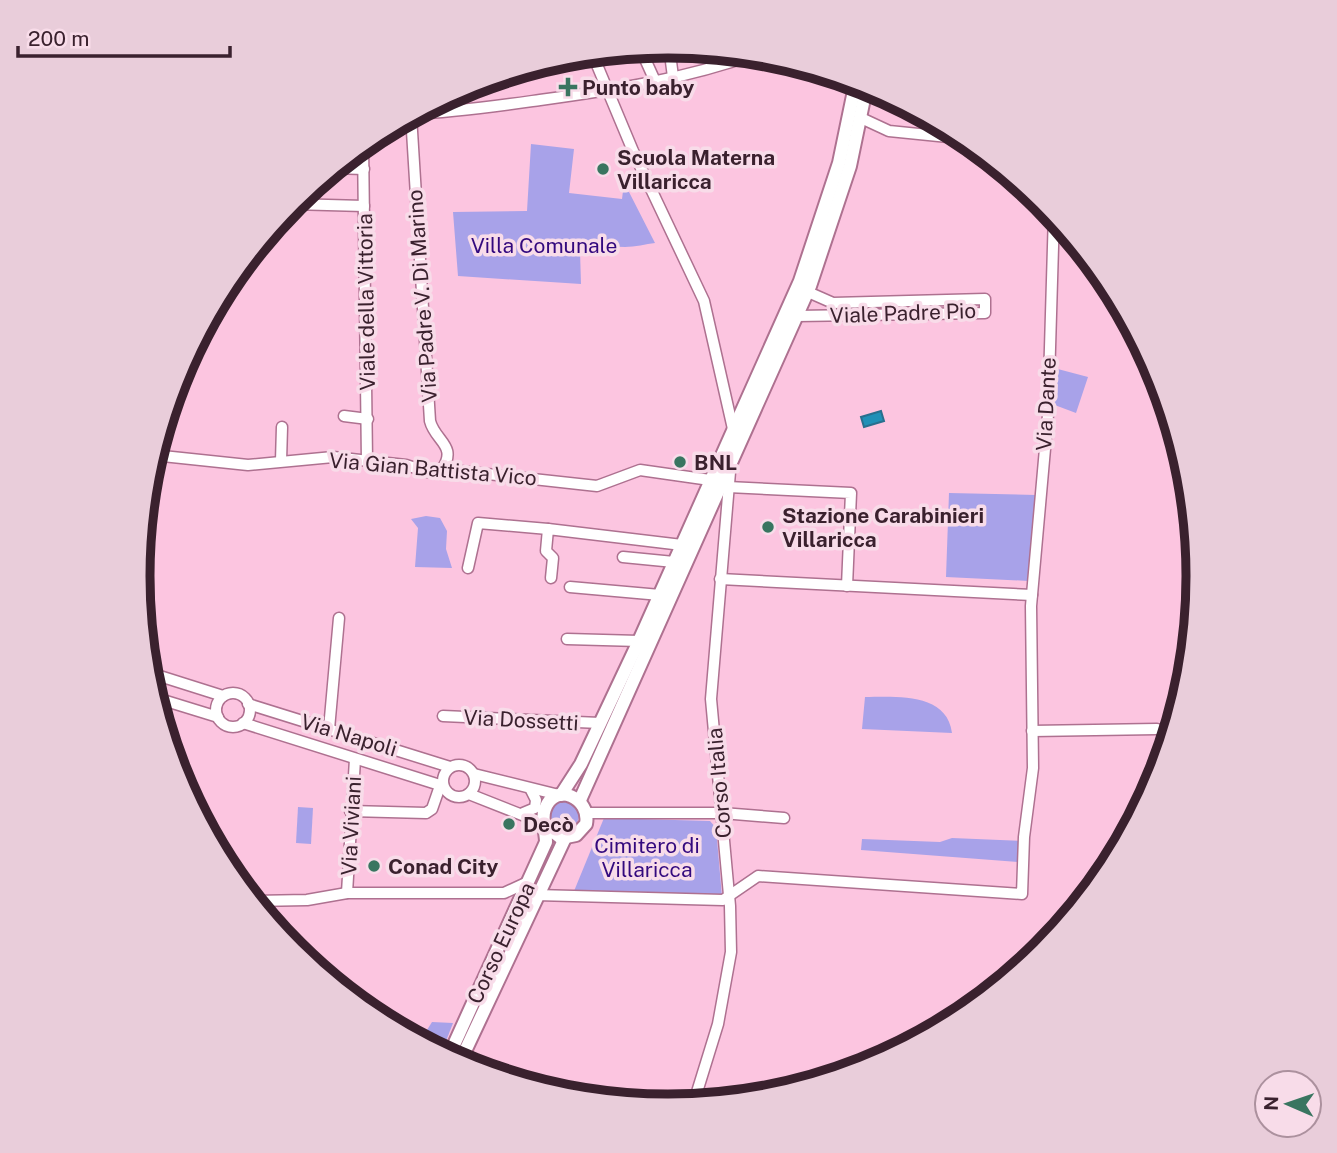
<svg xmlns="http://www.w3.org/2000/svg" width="1337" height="1153" font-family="'Public Sans',sans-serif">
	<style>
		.green { fill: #a8a2e9 }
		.water { fill: #2090b7; stroke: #286f8e; stroke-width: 2 }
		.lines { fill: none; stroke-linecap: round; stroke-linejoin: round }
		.minor-casing { stroke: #ae7190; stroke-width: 13 }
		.major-casing { stroke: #ae7190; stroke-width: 16 }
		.minor { stroke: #fff; stroke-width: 10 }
		.major { stroke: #fff; stroke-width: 12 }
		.poi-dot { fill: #397560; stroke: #f8dce9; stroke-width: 2.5 }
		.labels { text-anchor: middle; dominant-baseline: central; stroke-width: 7; stroke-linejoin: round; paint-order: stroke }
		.poi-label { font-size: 21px; font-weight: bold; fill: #3a212e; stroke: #f8dce9; text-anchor: start }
		.park-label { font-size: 21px; fill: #33097e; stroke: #f8dce9 }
		.street-label { font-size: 21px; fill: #3a212e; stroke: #f8dce9 }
		.rim { fill: none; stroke: #3a212e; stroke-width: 9 }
	</style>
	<rect width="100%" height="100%" fill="#fcc5e0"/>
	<g class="green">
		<path d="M 531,144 L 574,149 L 569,193 L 622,199 L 623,191 L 629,192 L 655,243 C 646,244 635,247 625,247 C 609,247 593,239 580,251 L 581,284 L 458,276 L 453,212 L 527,211 Z"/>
		<path d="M 1054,368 L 1088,377 L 1076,413 L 1052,404 Z"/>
		<path d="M 949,493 L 1036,495 L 1029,581 L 946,577 Z"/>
		<path d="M 426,516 L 440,518 L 447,531 L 446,549 L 452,568 L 415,567 L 418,528 L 411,519 Z"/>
		<path d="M 865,697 C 895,697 947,692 952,733 L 862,729 Z"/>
		<circle cx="565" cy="815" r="14"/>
		<path d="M 298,807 L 313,808 L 311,844 L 296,843 Z"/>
		<path d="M 604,818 L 710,821 L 716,828 L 722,897 L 572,896 Z"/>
		<path d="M 952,838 L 1021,841 L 1018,862 L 861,850 L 862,839 L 940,842 Z"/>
		<path d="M 432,1022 L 453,1023 L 441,1054 L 427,1046 L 427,1030 Z"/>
	</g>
	<path class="water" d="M 881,411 L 884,421 L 864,427 L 861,417 Z"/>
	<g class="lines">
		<defs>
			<g id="minor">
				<path d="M 669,46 L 673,77"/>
				<path d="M 640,48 L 655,81"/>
				<path d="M 592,53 L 633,151 L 704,301 L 733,429"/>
				<path d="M 412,114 C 456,112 497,106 540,100 C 613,90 686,79 755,54"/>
				<path d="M 411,115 L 430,421 C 435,441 458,446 442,469"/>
				<path d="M 861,118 L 889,131 L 968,139"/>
				<path d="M 363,143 L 367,461"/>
				<path d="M 333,168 L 364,169"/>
				<path d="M 291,204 L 364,206"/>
				<path d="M 797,316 L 985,313 L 985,299 L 833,303 L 808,292"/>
				<path d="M 173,388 L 181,368"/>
				<path d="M 344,416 L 368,419"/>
				<path d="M 153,455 L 248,465 L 333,457 L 406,465 L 428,472 L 442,469 L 597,486 L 640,470 L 710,480"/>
				<path d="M 281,461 L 282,427"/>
				<path d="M 728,487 L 851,493 L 847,586"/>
				<path d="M 623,557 L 674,562"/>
				<path d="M 468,568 L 478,523 L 548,529"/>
				<path d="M 551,578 L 553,558 L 546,551 L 548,529 L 682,545"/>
				<path d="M 720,579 L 1032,595"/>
				<path d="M 570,587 L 660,595"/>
				<path d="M 567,639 L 639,641"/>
				<path d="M 147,672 L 223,696"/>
				<circle cx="233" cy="710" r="17"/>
				<path d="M 153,697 L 218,717"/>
				<path d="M 248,704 L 450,767"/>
				<path d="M 443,716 L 600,723"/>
				<path d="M 243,723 L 443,786"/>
				<path d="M 329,729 L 339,618"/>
				<path d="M 1032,731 L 1157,729"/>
				<circle cx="459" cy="781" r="16"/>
				<path d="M 474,774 L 559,795"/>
				<path d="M 469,794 L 545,824"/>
				<path d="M 350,811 L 426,813 L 432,809 L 440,786"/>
				<path d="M 523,813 L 535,808 L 536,800 L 531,790"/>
				<path d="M 587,813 L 722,813 L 784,818"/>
				<path d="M 347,893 L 355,759"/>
				<path d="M 536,895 L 723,900 L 758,876 L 1022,894 L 1024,837 L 1033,768 L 1031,606 L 1048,415 L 1054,213"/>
				<path d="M 251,901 L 307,900 L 347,893 L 504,893 L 528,882"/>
				<path d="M 693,1105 L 718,1024 L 731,952 L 730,906 L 711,699 L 730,472"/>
			</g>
			<g id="major">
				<path d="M 561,795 L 581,764 L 639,641 L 800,281 L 839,163 L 856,81"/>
				<path d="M 580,800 L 810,286 L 850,166 L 867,84"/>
				<path d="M 448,1058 L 546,842 C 546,832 541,818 545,809 C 555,781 591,798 586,824 L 576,835 L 561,838 L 546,826"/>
				<path d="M 459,1064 L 565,838"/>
			</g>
		</defs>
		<use href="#minor" class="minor-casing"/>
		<use href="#major" class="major-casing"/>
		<use href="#minor" class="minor"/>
		<use href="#major" class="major"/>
	</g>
	<g class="poi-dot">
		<path d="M564.5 76.5h7v7h7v7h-7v7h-7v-7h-7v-7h7z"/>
		<circle cx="603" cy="169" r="7"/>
		<circle cx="680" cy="462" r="7"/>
		<circle cx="768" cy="527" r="7"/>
		<circle cx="509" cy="824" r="7"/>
		<circle cx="374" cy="866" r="7"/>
	</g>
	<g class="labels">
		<g class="poi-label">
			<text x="582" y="87">Punto baby</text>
			<text x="617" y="157">Scuola Materna<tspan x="617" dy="24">Villaricca</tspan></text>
			<text x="694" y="462">BNL</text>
			<text x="782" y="515">Stazione Carabinieri<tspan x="782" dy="24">Villaricca</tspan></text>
			<text x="523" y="824">Decò</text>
			<text x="388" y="866">Conad City</text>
		</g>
		<g class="park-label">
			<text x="544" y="245">Villa Comunale</text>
			<text x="647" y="845">Cimitero di<tspan x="647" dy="24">Villaricca</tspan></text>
		</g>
		<g class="street-label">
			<text transform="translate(422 296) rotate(-94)">Via Padre V. Di Marino</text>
			<text transform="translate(366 302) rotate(-91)">Viale della Vittoria</text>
			<text transform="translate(903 313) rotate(-2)">Viale Padre Pio</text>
			<text transform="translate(1046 404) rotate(-87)">Via Dante</text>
			<text transform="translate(433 469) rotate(5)">Via Gian Battista Vico</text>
			<text transform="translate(521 720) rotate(3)">Via Dossetti</text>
			<text transform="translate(349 735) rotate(17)">Via Napoli</text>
			<text transform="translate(719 783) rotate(-95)">Corso Italia</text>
			<text transform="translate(351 826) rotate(-87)">Via Viviani</text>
			<text transform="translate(501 943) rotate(-65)">Corso Europa</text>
		</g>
	</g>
	<path d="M0 0H1337V1153H0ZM150 576a518 518 0 1 1 1036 0a518 518 0 1 1-1036 0Z" fill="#e9cdda" fill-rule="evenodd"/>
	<path class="rim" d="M150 576a518 518 0 1 1 1036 0a518 518 0 1 1-1036 0Z"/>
	<g transform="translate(1288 1104) rotate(272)"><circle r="33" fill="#f8dce9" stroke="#ac919e" stroke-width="2"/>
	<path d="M0-5L12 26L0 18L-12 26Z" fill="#397560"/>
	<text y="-10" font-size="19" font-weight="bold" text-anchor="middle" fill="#3a212e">N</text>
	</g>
	<path d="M18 46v10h212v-10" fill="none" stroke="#3a212e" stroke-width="3.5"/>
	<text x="28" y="46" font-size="21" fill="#3a212e" stroke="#f8dce9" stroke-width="5" paint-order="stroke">200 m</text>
</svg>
